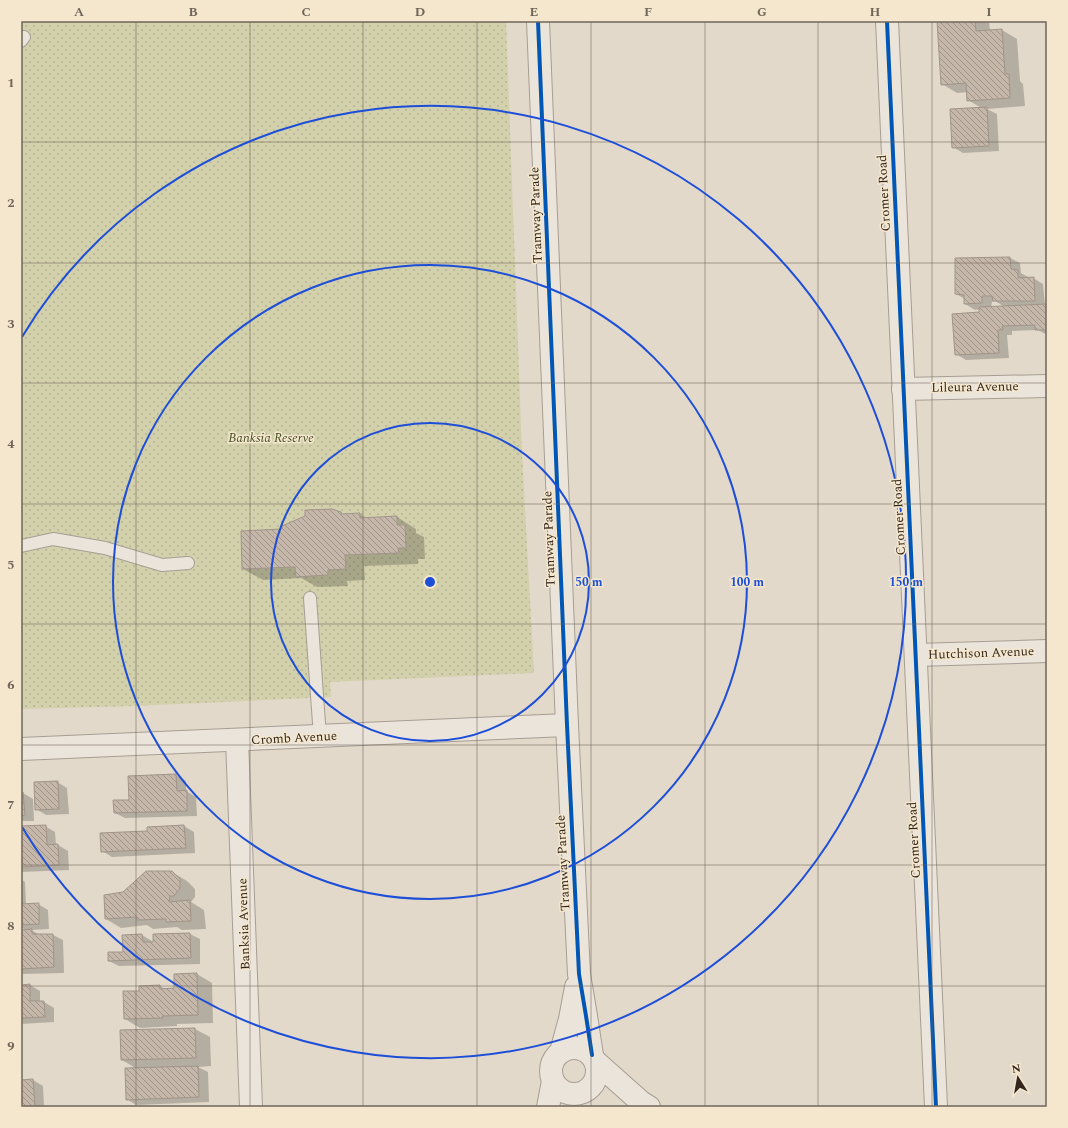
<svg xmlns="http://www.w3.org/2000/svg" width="1068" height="1128" font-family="Spectral,serif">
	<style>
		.park { fill: url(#park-dots) }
		.shadow { fill: #0003; fill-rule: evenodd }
		.building { fill: url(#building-back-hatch); stroke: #a1958a }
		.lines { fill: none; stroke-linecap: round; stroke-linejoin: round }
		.service-casing { stroke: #a79e93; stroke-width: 14 }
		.minor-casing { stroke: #a79e93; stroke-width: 24 }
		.tertiary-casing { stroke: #a79e93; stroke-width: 24 }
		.service { stroke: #eae4da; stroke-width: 12 }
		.minor { stroke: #eae4da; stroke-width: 22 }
		.tertiary { stroke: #eae4da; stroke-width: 22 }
		.cycleway-casing { stroke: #f4e7ce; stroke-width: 6 }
		.cycleway { stroke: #0057b8; stroke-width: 4 }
		.grid { fill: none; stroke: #706559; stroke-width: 1; stroke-opacity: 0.55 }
		.ring { fill: none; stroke: #1d4ed8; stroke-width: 2 }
		.labels { text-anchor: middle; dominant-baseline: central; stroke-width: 3; stroke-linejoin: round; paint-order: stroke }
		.street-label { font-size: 13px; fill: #33261c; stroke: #f4e7ce }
		.park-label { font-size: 13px; font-style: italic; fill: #464f23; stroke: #f4e7ce }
		.centre { fill: #1d4ed8; stroke: #f4e7ce; stroke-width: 2 }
		.ring-label { font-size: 12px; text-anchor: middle; font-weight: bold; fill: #1d4ed8; stroke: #f4e7ce; stroke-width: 3; stroke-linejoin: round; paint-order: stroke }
		.neatline { fill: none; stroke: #706559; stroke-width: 1.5 }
		.grid-label { font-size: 13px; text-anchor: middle; font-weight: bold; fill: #706559 }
	</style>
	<defs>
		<pattern id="park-dots" width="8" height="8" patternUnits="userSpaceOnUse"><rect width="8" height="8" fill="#d3d0ac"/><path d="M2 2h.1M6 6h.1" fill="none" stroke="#b6b293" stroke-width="1.8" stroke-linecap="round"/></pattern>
		<pattern id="building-back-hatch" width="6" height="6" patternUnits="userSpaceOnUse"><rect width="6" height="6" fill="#c5b7aa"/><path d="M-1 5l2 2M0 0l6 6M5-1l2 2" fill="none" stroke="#a1958a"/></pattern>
	</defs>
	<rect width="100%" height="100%" fill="#e2d9ca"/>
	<path class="park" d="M 21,21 L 506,21 L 522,454 L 534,673 L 330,682 L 331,697 L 135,706 L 21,709 Z"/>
	<g class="shadow">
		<path d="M 938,21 L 989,21 L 990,31 L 1002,30 L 1017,39 L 1020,81 L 1023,84 L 1025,106 L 987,109 L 997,114 L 999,151 L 963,153 L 953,147 L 983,109 L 968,100 L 968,92 L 957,93 L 942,84 Z"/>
		<path d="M 1010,258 L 1020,263 L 1021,273 L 1028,277 L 1028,279 L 1033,278 L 1043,284 L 1045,305 L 1047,305 L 1047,335 L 1038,330 L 1012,331 L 1012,335 L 1007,335 L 1009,358 L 966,360 L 956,354 L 980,313 L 980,309 L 975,310 L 965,304 L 965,299 L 956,294 ZM 995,301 L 1005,307 L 991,308 L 992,302 Z"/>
		<path d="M 341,512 L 344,515 L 360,514 L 368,519 L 397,517 L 416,529 L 416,533 L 424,537 L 425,559 L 418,559 L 418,564 L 364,566 L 365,580 L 347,581 L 348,586 L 317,587 L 301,578 L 263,580 L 243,569 L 283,530 Z"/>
		<path d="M 176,775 L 186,781 L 186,791 L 196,797 L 197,816 L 125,818 L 115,813 L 130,801 Z"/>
		<path d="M 57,782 L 67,788 L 69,814 L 46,815 L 36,809 Z"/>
		<path d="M 23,793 L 33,799 L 34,821 L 21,821 L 21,794 Z"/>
		<path d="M 45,826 L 55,832 L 56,845 L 58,845 L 68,851 L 69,870 L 21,872 L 21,827 Z"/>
		<path d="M 184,826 L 194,832 L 195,853 L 112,857 L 102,851 L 148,832 L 148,828 Z"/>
		<path d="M 172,872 L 187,881 L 195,889 L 195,897 L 191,902 L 204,910 L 206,929 L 182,930 L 177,927 L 153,929 L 147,925 L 121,928 L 106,919 L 124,893 Z"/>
		<path d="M 21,879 L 25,882 L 26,905 L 38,904 L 48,910 L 49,929 L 31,930 L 40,935 L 53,935 L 63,940 L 64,973 L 21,974 L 21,931 L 27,931 L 21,927 Z"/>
		<path d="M 190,934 L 200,939 L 200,964 L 119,966 L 109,961 L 124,953 L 142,935 L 152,941 L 152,943 Z"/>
		<path d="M 197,974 L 212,983 L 213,1023 L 177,1024 L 177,1026 L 140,1028 L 125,1019 L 140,992 L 140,987 L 160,986 L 165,989 L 175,989 Z"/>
		<path d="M 30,985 L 40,991 L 40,1002 L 44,1002 L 54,1008 L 54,1022 L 21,1024 L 21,986 Z"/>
		<path d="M 195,1029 L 210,1037 L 211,1066 L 198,1067 L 208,1072 L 209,1102 L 136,1105 L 127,1099 L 137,1069 L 122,1060 Z"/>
		<path d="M 33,1080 L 43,1086 L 44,1107 L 21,1107 L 21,1081 Z"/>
	</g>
	<g class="building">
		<path d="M 937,21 L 975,21 L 976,31 L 1002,29 L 1005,74 L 1009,74 L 1010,98 L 967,101 L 966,83 L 941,85 Z"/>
		<path d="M 987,107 L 989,146 L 952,148 L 950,109 Z"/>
		<path d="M 1010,257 L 1011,269 L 1018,270 L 1018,278 L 1034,277 L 1035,301 L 993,301 L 992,296 L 982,296 L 982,303 L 964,304 L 964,295 L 955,294 L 955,258 Z"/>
		<path d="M 1047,304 L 1047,330 L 1035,330 L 1035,325 L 1002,326 L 1003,330 L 998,330 L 999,353 L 955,355 L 952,314 L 979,312 L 979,307 Z"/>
		<path d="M 332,509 L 341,512 L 341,514 L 360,513 L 360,518 L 397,516 L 397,525 L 405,525 L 406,548 L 398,548 L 399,553 L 345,555 L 346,569 L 328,570 L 328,575 L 296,577 L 295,567 L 242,569 L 241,531 L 282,529 L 282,526 L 305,516 L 305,510 Z"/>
		<path d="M 176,774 L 177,791 L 187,790 L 187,811 L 114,813 L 113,800 L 129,800 L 128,776 Z"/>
		<path d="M 58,781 L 59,809 L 35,810 L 34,782 Z"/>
		<path d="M 23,792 L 25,815 L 21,816 L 21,793 Z"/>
		<path d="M 46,825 L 47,845 L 58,844 L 59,865 L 21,867 L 21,826 Z"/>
		<path d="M 184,825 L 186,848 L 101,852 L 100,833 L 147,831 L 147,827 Z"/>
		<path d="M 146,871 L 172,871 L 180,879 L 180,888 L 174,896 L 170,896 L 169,902 L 190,900 L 191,921 L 166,922 L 166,919 L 137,920 L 137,917 L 105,919 L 104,895 L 123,892 Z"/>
		<path d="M 39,903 L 39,924 L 21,925 L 21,904 Z"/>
		<path d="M 32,929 L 32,934 L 53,934 L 54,967 L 21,969 L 21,930 Z"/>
		<path d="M 190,933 L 191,958 L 108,961 L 108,952 L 123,952 L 122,935 L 142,934 L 143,942 L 153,942 L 153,934 Z"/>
		<path d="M 197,973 L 198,1015 L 162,1016 L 163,1018 L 124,1019 L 123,991 L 139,991 L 139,986 L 160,985 L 160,989 L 174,988 L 174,974 Z"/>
		<path d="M 30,984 L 30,1001 L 44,1001 L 45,1017 L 21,1018 L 21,985 Z"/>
		<path d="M 195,1028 L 196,1058 L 121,1060 L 120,1030 Z"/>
		<path d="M 198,1066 L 199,1097 L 126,1100 L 125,1068 Z"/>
		<path d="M 33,1079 L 35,1107 L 21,1107 L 21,1080 Z"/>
	</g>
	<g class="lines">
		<defs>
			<g id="service">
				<path d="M 21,41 L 24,37"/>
				<path d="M 21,546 L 53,539 L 105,548 L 162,565 L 188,563"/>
				<path d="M 310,598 L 320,737"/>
			</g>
			<g id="minor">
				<path d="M 538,21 L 567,725 L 579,974 L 586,1016 L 592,1055"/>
				<path d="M 903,389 L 1047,386"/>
				<path d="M 916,655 L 1047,651"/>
				<path d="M 237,740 L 251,1107"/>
				<path d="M 21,749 L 567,725"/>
				<circle cx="574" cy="1071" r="23"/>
				<path d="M 561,1052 L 570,1019 L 576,987"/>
				<path d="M 596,1062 L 641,1102 L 649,1107"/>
				<path d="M 548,1107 L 553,1081"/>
			</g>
			<path id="tertiary" d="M 887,21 L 936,1107"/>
		</defs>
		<use href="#service" class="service-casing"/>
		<use href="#minor" class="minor-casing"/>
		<use href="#tertiary" class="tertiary-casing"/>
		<use href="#service" class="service"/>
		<use href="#minor" class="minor"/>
		<use href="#tertiary" class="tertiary"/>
		<defs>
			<g id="cycleway">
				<path d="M 538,21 L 567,725 L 579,974 L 586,1016 L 592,1055"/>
				<path d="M 887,21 L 936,1107"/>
			</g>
		</defs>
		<use href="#cycleway" class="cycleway-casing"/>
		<use href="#cycleway" class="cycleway"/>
	</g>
	<path class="grid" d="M 136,21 L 136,1107M 250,21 L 250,1107M 363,21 L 363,1107M 477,21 L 477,1107M 591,21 L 591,1107M 705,21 L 705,1107M 818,21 L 818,1107M 932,21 L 932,1107M 21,142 L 1047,142M 21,263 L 1047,263M 21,383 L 1047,383M 21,504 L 1047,504M 21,624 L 1047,624M 21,745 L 1047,745M 21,865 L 1047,865M 21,986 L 1047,986"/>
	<g class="ring">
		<circle cx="430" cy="582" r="159"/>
		<circle cx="430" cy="582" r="317"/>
		<path d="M22 337A476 476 0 1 1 22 827"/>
	</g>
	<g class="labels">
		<g class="street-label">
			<text transform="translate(884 193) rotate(-93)">Cromer Road</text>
			<text transform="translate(536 215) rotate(-92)">Tramway Parade</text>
			<text transform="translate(975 387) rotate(-1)">Lileura Avenue</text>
			<text transform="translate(899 517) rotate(-93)">Cromer Road</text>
			<text transform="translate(549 539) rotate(-92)">Tramway Parade</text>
			<text transform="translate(981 653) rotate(-2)">Hutchison Avenue</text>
			<text transform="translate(294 738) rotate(-3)">Cromb Avenue</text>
			<text transform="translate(914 840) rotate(-93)">Cromer Road</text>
			<text transform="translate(563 863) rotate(-93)">Tramway Parade</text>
			<text transform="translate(244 924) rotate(-92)">Banksia Avenue</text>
		</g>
		<g class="park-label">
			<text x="271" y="438">Banksia Reserve</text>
		</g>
	</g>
	<circle cx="430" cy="582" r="6" class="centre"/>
	<g class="ring-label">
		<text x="589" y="586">50 m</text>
		<text x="747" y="586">100 m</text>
		<text x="906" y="586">150 m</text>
	</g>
	<rect width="1068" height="1128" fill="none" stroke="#f4e7ce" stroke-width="44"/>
	<g transform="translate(1018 1078) rotate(349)" stroke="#f4e7ce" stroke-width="3" paint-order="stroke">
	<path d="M0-3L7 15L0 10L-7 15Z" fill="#33261c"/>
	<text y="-6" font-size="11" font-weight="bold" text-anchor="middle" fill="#33261c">N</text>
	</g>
	<rect x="22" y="22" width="1024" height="1084" class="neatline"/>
	<g class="grid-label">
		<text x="79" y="16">A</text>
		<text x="193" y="16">B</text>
		<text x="306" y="16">C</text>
		<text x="420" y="16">D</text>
		<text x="534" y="16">E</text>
		<text x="648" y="16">F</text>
		<text x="762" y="16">G</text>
		<text x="875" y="16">H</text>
		<text x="989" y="16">I</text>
		<text x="11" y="87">1</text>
		<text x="11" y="207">2</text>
		<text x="11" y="328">3</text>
		<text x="11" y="448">4</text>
		<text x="11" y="569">5</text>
		<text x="11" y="689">6</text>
		<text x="11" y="809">7</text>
		<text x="11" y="930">8</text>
		<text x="11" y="1050">9</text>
	</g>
</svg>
